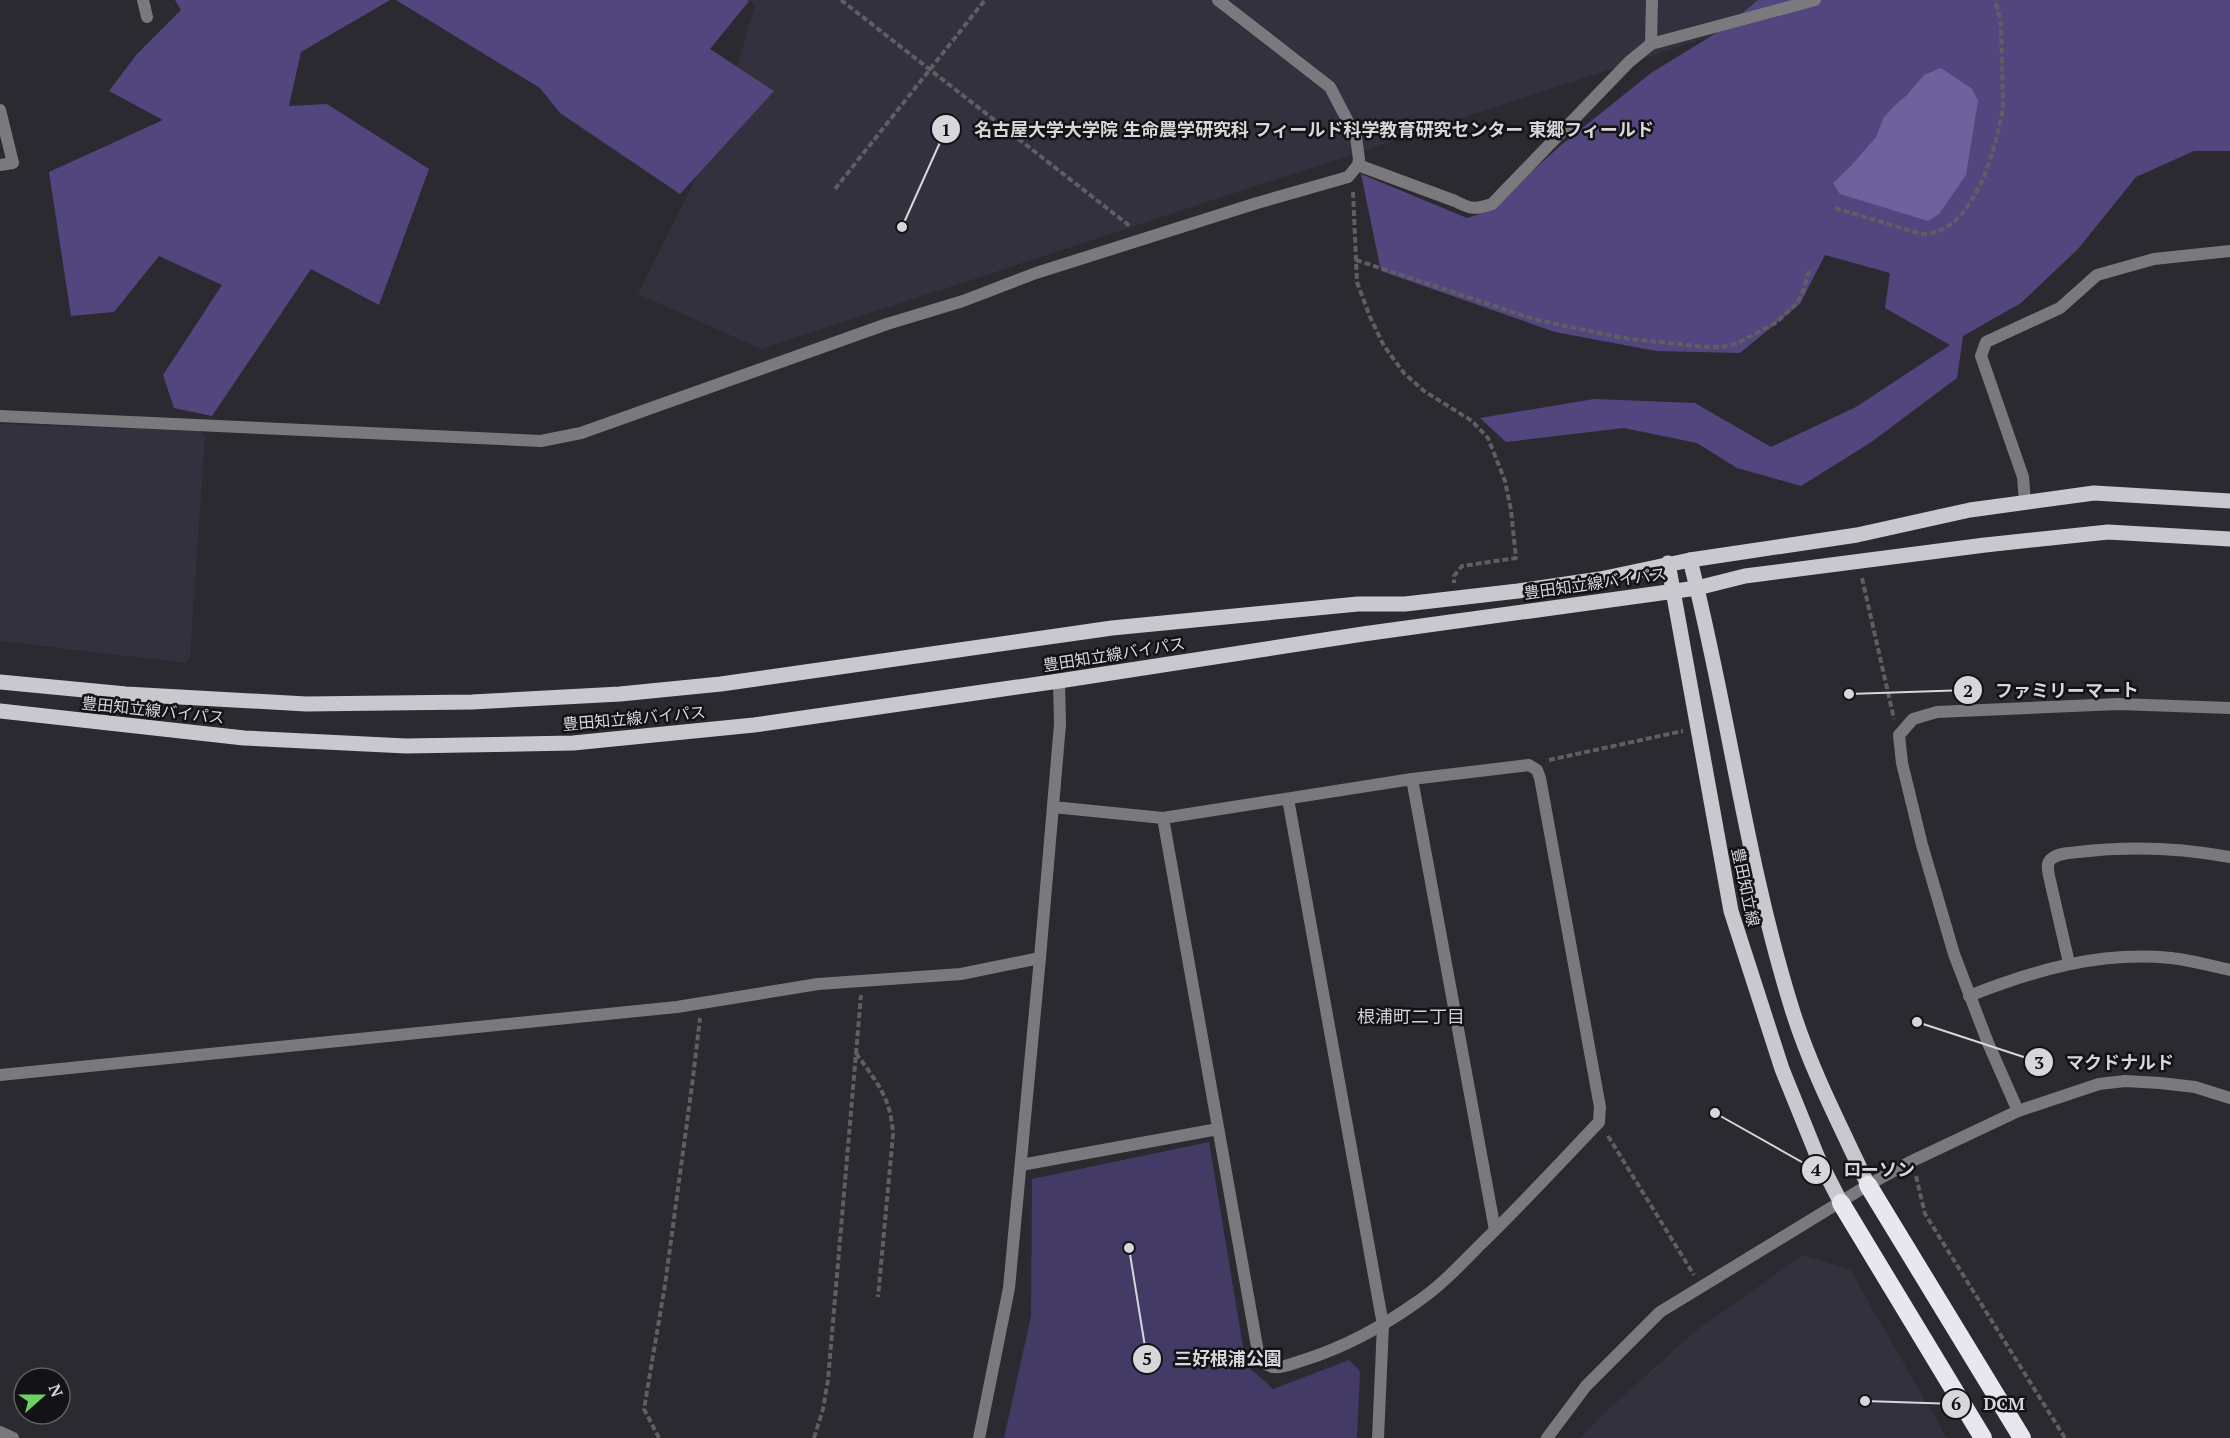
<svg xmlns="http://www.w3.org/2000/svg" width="2230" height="1438" font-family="'PT Serif','Noto Sans JP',serif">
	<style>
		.built { fill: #33313d }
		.green { fill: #433a65 }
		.forest { fill: #53467f }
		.water { fill: #6e629e }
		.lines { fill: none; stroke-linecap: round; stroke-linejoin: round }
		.path { stroke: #5f5e63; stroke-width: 4; stroke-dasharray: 6 3; stroke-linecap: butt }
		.service { stroke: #7a797d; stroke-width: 12 }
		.minor { stroke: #7a797d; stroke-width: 12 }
		.tertiary { stroke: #7a797d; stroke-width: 12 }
		.primary { stroke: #c9c8cf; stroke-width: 15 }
		.motorway { stroke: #e8e7f0; stroke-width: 18 }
		.labels { text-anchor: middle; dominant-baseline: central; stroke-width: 5; stroke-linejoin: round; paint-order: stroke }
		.street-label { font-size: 16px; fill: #d7d6da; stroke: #131316 }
		.neighbourhood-label { font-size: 18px; fill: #d3d1da; stroke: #131316 }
		.leader { fill: none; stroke: #d7d6da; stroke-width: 2 }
		.callout-dot { fill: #d7d6da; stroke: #131316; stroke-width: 2 }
		.mark-label { font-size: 18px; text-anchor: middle; font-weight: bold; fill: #111 }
		.callout-label { font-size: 18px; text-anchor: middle; font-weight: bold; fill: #d7d6da; stroke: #131316; stroke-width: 5; stroke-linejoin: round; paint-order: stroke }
	</style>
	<rect width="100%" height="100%" fill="#2b2a30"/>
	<g class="built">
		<path d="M 750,0 L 1821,0 L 761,349 L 638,294 L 716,138 L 755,5 Z"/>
		<path d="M 0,424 L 201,431 L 205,437 L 190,656 L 186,663 L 0,641 Z"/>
		<path d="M 1803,1255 L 1850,1270 L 1947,1438 L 1581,1438 L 1598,1419 L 1694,1332 Z"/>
	</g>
	<path class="green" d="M 1209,1142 L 1246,1365 L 1273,1389 L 1349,1360 L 1360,1371 L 1357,1438 L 1004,1438 L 1031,1316 L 1032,1179 Z"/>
	<g class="forest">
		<path d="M 175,0 L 390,0 L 301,52 L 289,106 L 327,104 L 429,169 L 379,305 L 311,269 L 212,416 L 174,408 L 163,375 L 222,285 L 159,256 L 114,312 L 71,316 L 49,172 L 163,120 L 109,91 L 137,54 L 181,10 Z"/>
		<path d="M 396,0 L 747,0 L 749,1 L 710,49 L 774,91 L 680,194 L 560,113 L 540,88 Z"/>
		<path d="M 1758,0 L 2230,0 L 2230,151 L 2194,151 L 2136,177 L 2078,249 L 2021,303 L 1963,336 L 1957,378 L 1870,443 L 1801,486 L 1737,468 L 1697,443 L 1624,428 L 1506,442 L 1480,418 L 1594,399 L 1695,403 L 1771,447 L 1856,407 L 1950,345 L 1885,308 L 1890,273 L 1825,255 L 1800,304 L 1740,353 L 1656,351 L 1555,332 L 1381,271 L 1361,174 L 1467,218 L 1487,212 L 1560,146 L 1651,73 L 1726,27 Z"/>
	</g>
	<path class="water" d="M 1941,68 L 1972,89 L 1978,101 L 1966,175 L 1939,214 L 1928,221 L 1840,194 L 1833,183 L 1851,166 L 1876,137 L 1884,117 L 1896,104 L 1907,95 L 1924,75 Z"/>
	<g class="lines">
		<g class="path">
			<path d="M 841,0 L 1131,227"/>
			<path d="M 835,189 L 985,0"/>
			<path d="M 1353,192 L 1357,282 L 1370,317 L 1384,346 L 1404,373 L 1424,391 L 1472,421 L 1488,438 L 1505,481 L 1511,510 L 1516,558 L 1462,566 L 1454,576 L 1454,583"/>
			<path d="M 1835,208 L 1921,234 C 1973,236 1996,149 2003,108 L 2001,23 L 1995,0"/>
			<path d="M 1356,260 L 1537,320 L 1623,338 L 1705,347 L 1722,347 L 1738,343 L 1777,322 L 1797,303 L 1803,291 L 1809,271"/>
			<path d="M 1862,578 L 1894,719"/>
			<path d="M 1549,760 L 1683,731"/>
			<path d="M 856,1053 C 877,1083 891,1097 893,1135 L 878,1297"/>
			<path d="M 1608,1136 L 1694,1275"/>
			<path d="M 1916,1176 L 1925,1214 L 2065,1438"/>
			<path d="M 659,1438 L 644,1409 L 665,1285 L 693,1078 L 700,1018"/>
			<path d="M 814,1438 L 823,1409 L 828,1380 L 861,995"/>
		</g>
		<path class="service" d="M 2025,502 L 2023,477 L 1981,356 L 1986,342 L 2060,308 L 2097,275 L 2154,259 L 2230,251"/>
		<g class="minor">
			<path d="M 143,0 L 147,17"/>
			<path d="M 1651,44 L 1652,0"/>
			<path d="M 0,110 L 13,163 L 0,165"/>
			<path d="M 1358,165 L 1455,201 C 1470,209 1475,210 1492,204 L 1629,62 L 1651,44 L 1815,0"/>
			<path d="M 0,416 L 541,441 L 581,433 L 887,324 L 963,301 L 1036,273 L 1257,203 L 1348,177 L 1358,165 L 1359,159 L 1356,137 L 1330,87 L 1218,0"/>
			<path d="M 1412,779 L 1495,1230"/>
			<path d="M 1288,799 L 1383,1325"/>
			<path d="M 1053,807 L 1163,818 L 1412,779 L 1529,765 L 1537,770 L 1540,778 L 1600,1107 L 1599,1122 C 1560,1163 1522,1204 1481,1244 C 1461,1264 1441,1286 1417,1302 C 1382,1327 1345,1347 1304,1360 C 1284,1366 1268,1376 1258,1352 L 1163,818"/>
			<path d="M 2069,963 L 2049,876 C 2048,870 2046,864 2051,859 C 2058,853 2069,853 2078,852 C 2128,846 2180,848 2230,857"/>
			<path d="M 1969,996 C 2035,970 2099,951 2171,958 C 2191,960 2211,966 2230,970"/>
			<path d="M 0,1075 L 677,1007 L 818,984 L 961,974 L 1040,958"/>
			<path d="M 1021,1165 L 1218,1129"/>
			<path d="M 0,1432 L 13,1438"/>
		</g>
		<g class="tertiary">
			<path d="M 2018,1111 L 1988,1043 L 1954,954 L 1922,845 L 1902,763 L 1899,735 L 1913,719 L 1937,712 L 2118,704 L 2230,708"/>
			<path d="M 979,1438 L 1009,1288 L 1040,958 L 1060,724 L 1059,681"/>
			<path d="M 1378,1438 L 1383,1325"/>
			<path d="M 1547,1438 L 1586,1386 L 1660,1312 L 1868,1185 L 1910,1162 L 2018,1111 L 2099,1084 L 2125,1081 L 2160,1083 L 2195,1087 L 2230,1098"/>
		</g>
		<g class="primary">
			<path d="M 1690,560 C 1728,708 1746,862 1792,1009 C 1811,1070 1841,1127 1868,1185"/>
			<path d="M 1668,563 L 1731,911 L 1782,1069 L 1818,1158 L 1841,1203"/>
			<path d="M 0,682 L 126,694 L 306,704 L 472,702 L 620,694 L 721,684 L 1112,628 L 1358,604 L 1405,604 L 1518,591 L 1600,579 L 1690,560 L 1857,535 L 1970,510 L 2094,493 L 2230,501"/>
			<path d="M 0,711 L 244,738 L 406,746 L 573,743 L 754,725 L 1059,681 L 1363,634 L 1697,588 L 1745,576 L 1985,545 L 2108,532 L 2230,539"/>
		</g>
		<g class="motorway">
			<path d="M 1868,1185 L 2022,1438"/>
			<path d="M 1841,1203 L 1983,1438"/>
		</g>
	</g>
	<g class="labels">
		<g class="street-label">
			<text transform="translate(1595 583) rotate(-8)">豊田知立線バイパス</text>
			<text transform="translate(1114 654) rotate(-9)">豊田知立線バイパス</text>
			<text transform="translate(153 710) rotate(6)">豊田知立線バイパス</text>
			<text transform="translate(634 718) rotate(-5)">豊田知立線バイパス</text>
			<text transform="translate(1746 887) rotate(78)">豊田知立線</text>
		</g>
		<g class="neighbourhood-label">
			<text x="1411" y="1016">根浦町二丁目</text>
		</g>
	</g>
	<path class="leader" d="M902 227L946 129M1849 694L1968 690M1917 1022L2039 1062M1715 1113L1816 1170M1129 1248L1147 1359M1865 1401L1956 1404"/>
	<g class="callout-dot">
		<circle cx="902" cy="227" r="6"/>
		<circle cx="1849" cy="694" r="6"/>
		<circle cx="1917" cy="1022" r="6"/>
		<circle cx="1715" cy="1113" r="6"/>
		<circle cx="1129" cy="1248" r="6"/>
		<circle cx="1865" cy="1401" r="6"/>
		<circle cx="946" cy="129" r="15"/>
		<circle cx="1968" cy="690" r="15"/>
		<circle cx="2039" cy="1062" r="15"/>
		<circle cx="1816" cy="1170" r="15"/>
		<circle cx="1147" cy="1359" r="15"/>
		<circle cx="1956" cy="1404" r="15"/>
	</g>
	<g class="mark-label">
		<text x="946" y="136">1</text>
		<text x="1968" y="697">2</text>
		<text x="2039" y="1069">3</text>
		<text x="1816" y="1176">4</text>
		<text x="1147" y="1365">5</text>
		<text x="1956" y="1410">6</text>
	</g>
	<g class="callout-label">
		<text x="1314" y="136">名古屋大学大学院 生命農学研究科 フィールド科学教育研究センター 東郷フィールド</text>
		<text x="2067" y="697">ファミリーマート</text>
		<text x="2120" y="1069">マクドナルド</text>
		<text x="1879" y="1176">ローソン</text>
		<text x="1228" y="1365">三好根浦公園</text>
		<text x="2004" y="1410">DCM</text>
	</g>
	<g transform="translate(42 1396) rotate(69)"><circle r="28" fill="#131316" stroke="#616164" stroke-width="1.5"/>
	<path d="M0-4.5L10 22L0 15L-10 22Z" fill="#6ad364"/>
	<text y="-9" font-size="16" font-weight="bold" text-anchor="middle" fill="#d7d6da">N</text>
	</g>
</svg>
